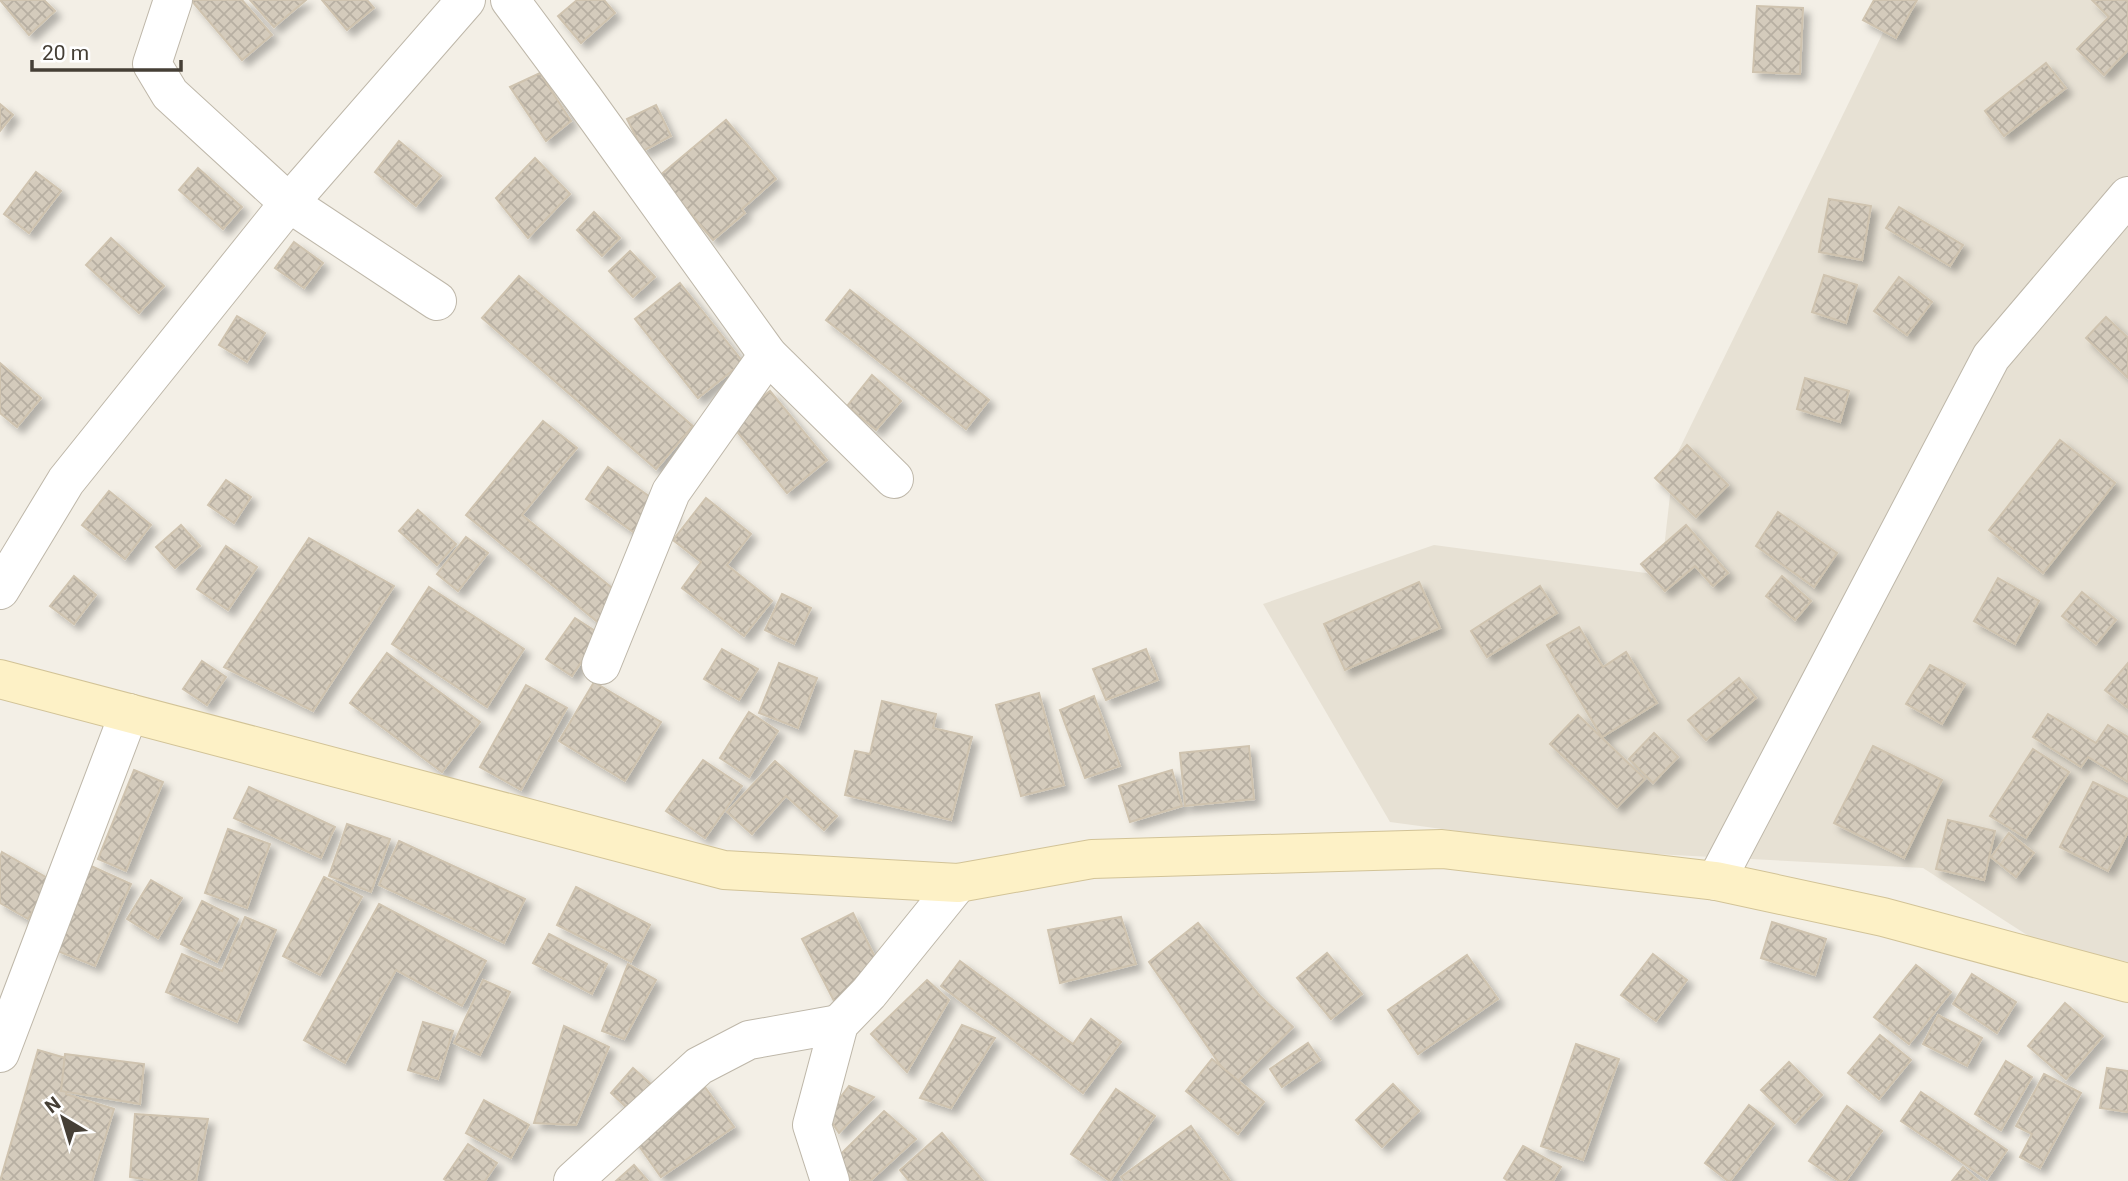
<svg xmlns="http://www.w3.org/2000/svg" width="2128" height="1181" font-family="Roboto,sans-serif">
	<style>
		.residential { fill: #e7e1d4 }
		.building { fill: url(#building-cross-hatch); stroke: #cfc3af; stroke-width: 2; filter: url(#shadow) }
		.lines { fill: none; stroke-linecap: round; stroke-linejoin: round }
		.minor-casing { stroke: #beb7a9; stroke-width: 40 }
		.secondary-casing { stroke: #d2c397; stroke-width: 40 }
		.minor { stroke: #fff; stroke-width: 38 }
		.secondary { stroke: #fdf1c6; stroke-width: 38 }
	</style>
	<defs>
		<pattern id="building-cross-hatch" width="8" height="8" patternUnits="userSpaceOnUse" patternTransform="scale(1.75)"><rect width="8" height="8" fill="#d4cbbc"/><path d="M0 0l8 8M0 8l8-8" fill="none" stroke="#b7afa2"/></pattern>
		<filter id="shadow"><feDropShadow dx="6" dy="6" stdDeviation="3.5" flood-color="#0004"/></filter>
	</defs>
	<rect width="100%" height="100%" fill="#f3efe6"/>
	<path class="residential" d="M 1899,0 L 2128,0 L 2128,962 L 2041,944 L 1923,868 L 1615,852 L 1390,822 L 1263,604 L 1434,545 L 1661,575 L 1674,460 Z"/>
	<g class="building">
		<path d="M 0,0 L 44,0 L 55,11 L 29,35 Z"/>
		<path d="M 191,0 L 242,0 L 272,35 L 242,60 Z"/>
		<path d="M 250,0 L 306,0 L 274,27 Z"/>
		<path d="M 322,0 L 367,0 L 374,8 L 347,30 Z"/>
		<path d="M 577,0 L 604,0 L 615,13 L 581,43 L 558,16 Z"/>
		<path d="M 1874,0 L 1917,0 L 1896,38 L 1863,20 Z"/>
		<path d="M 2092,0 L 2126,0 L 2128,2 L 2128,50 L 2104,75 L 2077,49 L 2109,17 Z"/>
		<path d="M 1757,6 L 1803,8 L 1800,74 L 1753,72 Z"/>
		<path d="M 2046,63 L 2066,88 L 2004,136 L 1985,111 Z"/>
		<path d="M 540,73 L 571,121 L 546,141 L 510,87 Z"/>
		<path d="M 0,104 L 13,115 L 0,131 Z"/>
		<path d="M 656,105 L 671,136 L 643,151 L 627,119 Z"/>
		<path d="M 726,120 L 776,179 L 742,209 L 745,213 L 713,240 L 659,176 Z"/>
		<path d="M 399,141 L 441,176 L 416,206 L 375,172 Z"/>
		<path d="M 535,158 L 570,194 L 528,238 L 496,198 Z"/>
		<path d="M 198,168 L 242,207 L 223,229 L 179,190 Z"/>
		<path d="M 36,172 L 61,191 L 29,233 L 4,214 Z"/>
		<path d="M 1829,199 L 1871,206 L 1862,260 L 1819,252 Z"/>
		<path d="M 1899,207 L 1963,245 L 1950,266 L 1886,228 Z"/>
		<path d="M 594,212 L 620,238 L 602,256 L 577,230 Z"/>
		<path d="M 111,238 L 164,286 L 139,313 L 86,265 Z"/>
		<path d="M 294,242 L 323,263 L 304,288 L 275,268 Z"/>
		<path d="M 630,251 L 655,277 L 633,297 L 609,271 Z"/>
		<path d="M 1824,275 L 1857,285 L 1846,323 L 1812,312 Z"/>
		<path d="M 519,276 L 693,426 L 656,469 L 482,318 Z"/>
		<path d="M 1899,277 L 1932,302 L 1907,335 L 1874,311 Z"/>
		<path d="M 680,283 L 743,362 L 698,398 L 635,319 Z"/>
		<path d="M 850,290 L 989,400 L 966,429 L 826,320 Z"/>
		<path d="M 237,316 L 265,333 L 247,362 L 219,345 Z"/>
		<path d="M 2106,317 L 2128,338 L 2128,378 L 2086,338 Z"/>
		<path d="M 0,363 L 41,398 L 17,427 L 0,413 Z"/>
		<path d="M 872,375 L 901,401 L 876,430 L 847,406 Z"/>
		<path d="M 1805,378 L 1849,391 L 1840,422 L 1797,409 Z"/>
		<path d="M 770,391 L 827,460 L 787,493 L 730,423 Z"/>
		<path d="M 543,421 L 577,448 L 522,515 L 622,596 L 600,624 L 466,515 Z"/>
		<path d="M 2060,440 L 2115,483 L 2043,573 L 1989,530 Z"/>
		<path d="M 1687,445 L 1728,485 L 1696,517 L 1655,478 Z"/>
		<path d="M 608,467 L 674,514 L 652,545 L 586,499 Z"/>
		<path d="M 226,480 L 251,497 L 234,523 L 208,505 Z"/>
		<path d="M 109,491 L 151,525 L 125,559 L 82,525 Z"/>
		<path d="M 706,498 L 751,534 L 727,565 L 772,601 L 744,636 L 682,588 L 701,562 L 673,540 Z"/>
		<path d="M 418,510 L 456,544 L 437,565 L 399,531 Z"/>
		<path d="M 1778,512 L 1837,553 L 1814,587 L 1756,546 Z"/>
		<path d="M 181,525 L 200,546 L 175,568 L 156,547 Z"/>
		<path d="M 1686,525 L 1728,573 L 1713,586 L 1695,566 L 1665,591 L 1641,564 Z"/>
		<path d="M 466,537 L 488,553 L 458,591 L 437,574 Z"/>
		<path d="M 309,538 L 394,586 L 313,711 L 224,667 Z"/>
		<path d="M 226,546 L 257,567 L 228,610 L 197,589 Z"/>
		<path d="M 74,576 L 96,595 L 74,624 L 50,606 Z"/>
		<path d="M 1782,576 L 1811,601 L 1795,620 L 1766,596 Z"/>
		<path d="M 1998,578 L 2039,601 L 2015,644 L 1974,621 Z"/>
		<path d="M 1419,582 L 1440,628 L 1345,670 L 1324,624 Z"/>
		<path d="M 1540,586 L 1557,613 L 1487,657 L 1471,631 Z"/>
		<path d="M 429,587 L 524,649 L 487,707 L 392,644 Z"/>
		<path d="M 2082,592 L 2116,620 L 2096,644 L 2062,616 Z"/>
		<path d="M 782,594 L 811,608 L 794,644 L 765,630 Z"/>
		<path d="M 575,618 L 600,634 L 572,676 L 546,659 Z"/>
		<path d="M 1579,627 L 1603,667 L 1626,652 L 1657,703 L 1602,737 L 1547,645 Z"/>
		<path d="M 722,649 L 758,669 L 739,700 L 704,679 Z"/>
		<path d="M 1146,649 L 1158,680 L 1106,700 L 1093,669 Z"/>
		<path d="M 387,653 L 480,722 L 442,772 L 350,703 Z"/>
		<path d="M 202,661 L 226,677 L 207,705 L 183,689 Z"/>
		<path d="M 779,663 L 817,678 L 798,728 L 759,713 Z"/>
		<path d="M 2128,663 L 2128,708 L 2105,690 Z"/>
		<path d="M 1930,665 L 1965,684 L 1942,724 L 1906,704 Z"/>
		<path d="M 1739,678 L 1756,698 L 1706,740 L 1688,720 Z"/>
		<path d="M 594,682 L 661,722 L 625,781 L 559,741 Z"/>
		<path d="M 526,685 L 567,708 L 521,790 L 480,767 Z"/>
		<path d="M 1039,693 L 1064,785 L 1021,796 L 996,705 Z"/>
		<path d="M 1094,696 L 1120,766 L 1085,778 L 1060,710 Z"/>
		<path d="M 882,701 L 936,714 L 933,728 L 972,737 L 951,820 L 845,795 L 855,751 L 870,754 Z"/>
		<path d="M 749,712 L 778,731 L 749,777 L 720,758 Z"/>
		<path d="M 2048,714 L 2096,743 L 2108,725 L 2128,737 L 2128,782 L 2088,757 L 2081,767 L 2033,737 Z"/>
		<path d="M 1578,715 L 1645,779 L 1617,807 L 1550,744 Z"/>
		<path d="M 1654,733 L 1678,757 L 1653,783 L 1629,759 Z"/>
		<path d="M 1249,746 L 1254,799 L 1185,806 L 1180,753 Z"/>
		<path d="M 1873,746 L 1942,780 L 1904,858 L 1834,823 Z"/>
		<path d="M 2033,749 L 2069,772 L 2026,838 L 1990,816 Z"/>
		<path d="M 703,760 L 742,786 L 705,838 L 666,811 Z"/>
		<path d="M 775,761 L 837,816 L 824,830 L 786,796 L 752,834 L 727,812 Z"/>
		<path d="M 134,770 L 163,782 L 126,871 L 98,859 Z"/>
		<path d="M 1172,770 L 1182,806 L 1130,822 L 1119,786 Z"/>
		<path d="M 2093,782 L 2128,799 L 2128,832 L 2108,871 L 2060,847 Z"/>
		<path d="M 249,787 L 335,827 L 321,858 L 234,818 Z"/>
		<path d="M 1948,820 L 1995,831 L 1984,880 L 1936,869 Z"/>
		<path d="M 347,824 L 390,839 L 371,892 L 329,876 Z"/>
		<path d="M 228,829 L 270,844 L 247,908 L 205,893 Z"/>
		<path d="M 2009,833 L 2034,853 L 2016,877 L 1991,857 Z"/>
		<path d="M 399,841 L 525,899 L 504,943 L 379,885 Z"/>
		<path d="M 2,852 L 51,880 L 28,919 L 0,903 L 0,857 Z"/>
		<path d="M 91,866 L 131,884 L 95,966 L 55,950 Z"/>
		<path d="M 324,877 L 362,897 L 320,975 L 283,956 Z"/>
		<path d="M 151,880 L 182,898 L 158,938 L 127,919 Z"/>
		<path d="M 576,887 L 650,925 L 631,962 L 557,925 Z"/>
		<path d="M 202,901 L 238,919 L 217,962 L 181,944 Z"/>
		<path d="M 379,904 L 486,961 L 462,1006 L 396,970 L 345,1063 L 304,1040 Z"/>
		<path d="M 853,913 L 884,975 L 834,1001 L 802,939 Z"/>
		<path d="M 245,917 L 276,930 L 237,1022 L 166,992 L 182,954 L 222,971 Z"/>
		<path d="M 1121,917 L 1136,964 L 1060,983 L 1048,930 Z"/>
		<path d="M 1772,922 L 1826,939 L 1815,975 L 1761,958 Z"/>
		<path d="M 1198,923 L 1260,996 L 1293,1027 L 1234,1085 L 1149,962 Z"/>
		<path d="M 549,934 L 607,964 L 592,994 L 533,963 Z"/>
		<path d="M 1327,953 L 1362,994 L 1331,1019 L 1297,978 Z"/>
		<path d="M 1653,954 L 1687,980 L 1656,1021 L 1621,995 Z"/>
		<path d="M 1467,955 L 1498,999 L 1418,1054 L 1388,1010 Z"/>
		<path d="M 960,961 L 1073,1044 L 1091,1019 L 1121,1042 L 1083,1093 L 941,986 Z"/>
		<path d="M 628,964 L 656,980 L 624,1039 L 602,1031 Z"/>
		<path d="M 1916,965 L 1951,992 L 1909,1044 L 1874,1017 Z"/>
		<path d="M 1972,974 L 2016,1002 L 1997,1033 L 1953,1004 Z"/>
		<path d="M 483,980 L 510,992 L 480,1055 L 454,1043 Z"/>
		<path d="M 927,980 L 949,1000 L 907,1072 L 871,1034 Z"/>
		<path d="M 2065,1003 L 2103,1036 L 2066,1079 L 2028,1046 Z"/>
		<path d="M 1938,1015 L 1982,1038 L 1967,1066 L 1923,1044 Z"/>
		<path d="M 423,1022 L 453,1031 L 438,1079 L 408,1070 Z"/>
		<path d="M 962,1025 L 995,1038 L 951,1108 L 920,1098 Z"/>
		<path d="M 564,1026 L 609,1047 L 576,1125 L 534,1123 Z"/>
		<path d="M 1880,1035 L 1911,1060 L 1879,1099 L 1848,1073 Z"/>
		<path d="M 1308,1043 L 1320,1060 L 1282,1087 L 1270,1069 Z"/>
		<path d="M 1576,1044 L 1619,1059 L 1583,1160 L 1541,1146 Z"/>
		<path d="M 38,1050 L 76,1061 L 66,1094 L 114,1109 L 92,1181 L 0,1181 Z"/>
		<path d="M 65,1054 L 144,1064 L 140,1104 L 61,1091 Z"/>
		<path d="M 1212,1059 L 1264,1102 L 1238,1134 L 1186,1091 Z"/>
		<path d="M 2006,1061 L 2032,1077 L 2001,1130 L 1975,1114 Z"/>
		<path d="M 1789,1062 L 1822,1095 L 1795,1123 L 1761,1090 Z"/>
		<path d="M 633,1068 L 651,1084 L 628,1109 L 611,1093 Z"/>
		<path d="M 2107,1068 L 2128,1071 L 2128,1112 L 2100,1108 Z"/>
		<path d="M 2044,1074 L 2081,1093 L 2040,1168 L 2020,1157 L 2032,1134 L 2016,1126 Z"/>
		<path d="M 702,1083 L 734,1127 L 661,1177 L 632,1136 Z"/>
		<path d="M 1393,1084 L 1419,1111 L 1382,1147 L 1356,1120 Z"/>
		<path d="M 849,1086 L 874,1097 L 839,1133 L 827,1115 Z"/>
		<path d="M 1116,1089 L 1155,1116 L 1110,1181 L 1071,1154 Z"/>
		<path d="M 1921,1092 L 2007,1150 L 1987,1179 L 1901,1121 Z"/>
		<path d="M 484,1100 L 529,1125 L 511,1158 L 466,1133 Z"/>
		<path d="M 1749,1105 L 1774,1124 L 1730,1181 L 1728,1181 L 1705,1163 Z"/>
		<path d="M 1847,1106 L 1882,1131 L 1846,1181 L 1839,1181 L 1809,1161 Z"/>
		<path d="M 884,1111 L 916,1139 L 870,1181 L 852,1181 L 837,1158 Z"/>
		<path d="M 135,1114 L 208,1119 L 196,1181 L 155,1181 L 130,1177 Z"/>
		<path d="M 1191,1126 L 1230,1181 L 1124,1181 L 1121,1177 Z"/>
		<path d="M 942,1133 L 983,1181 L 909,1181 L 900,1170 Z"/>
		<path d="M 468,1144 L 497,1163 L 485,1181 L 447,1181 L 444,1179 Z"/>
		<path d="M 1523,1146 L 1561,1167 L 1553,1181 L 1508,1181 L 1504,1178 Z"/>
		<path d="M 634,1165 L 648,1181 L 616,1181 Z"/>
		<path d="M 1963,1167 L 1979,1181 L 1952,1181 Z"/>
	</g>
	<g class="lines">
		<defs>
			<g id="minor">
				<path d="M 173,0 L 152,64 L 170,94 L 289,203 L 437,301"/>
				<path d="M 510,0 L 583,98 L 768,355 L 894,479"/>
				<path d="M 0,590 L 66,481 L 289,203 L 466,0"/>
				<path d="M 601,665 L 671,492 L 768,355"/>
				<path d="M 1716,881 L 1991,357 L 2128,196"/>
				<path d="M 0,1053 L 129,713"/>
				<path d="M 573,1181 L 699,1066 L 749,1040 L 839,1024"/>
				<path d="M 830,1181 L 812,1125 L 839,1024 L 869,993 L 958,883"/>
			</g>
			<path id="secondary" d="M 0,679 L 724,870 L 958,883 L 1092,859 L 1442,849 L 1716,881 L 1883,917 L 2128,983"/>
		</defs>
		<use href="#minor" class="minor-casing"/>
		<use href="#secondary" class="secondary-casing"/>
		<use href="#minor" class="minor"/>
		<use href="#secondary" class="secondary"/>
	</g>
	<g transform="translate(63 1118) rotate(322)" stroke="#ffffff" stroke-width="5" paint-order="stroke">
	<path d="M0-5L12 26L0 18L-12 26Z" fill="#453f36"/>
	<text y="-10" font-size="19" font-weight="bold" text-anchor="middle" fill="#453f36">N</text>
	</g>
	<path d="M32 60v10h149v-10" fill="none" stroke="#453f36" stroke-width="3.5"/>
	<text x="42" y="60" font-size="21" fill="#453f36" stroke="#ffffff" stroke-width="5" paint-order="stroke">20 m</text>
</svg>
